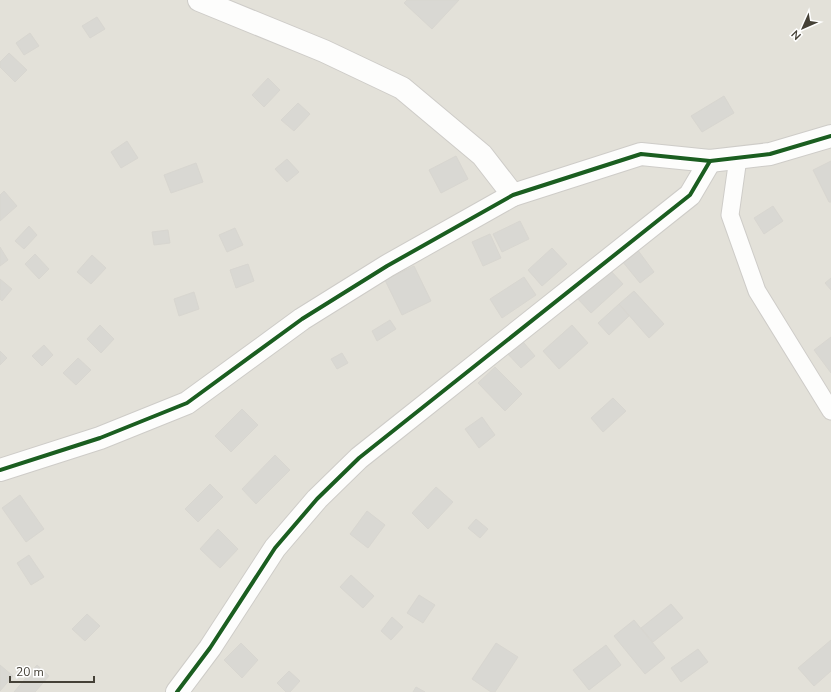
<svg xmlns="http://www.w3.org/2000/svg" width="831" height="692" font-family="'Nunito Sans',sans-serif">
	<style>
		.residential { fill: #e3e1d9 }
		.building { fill: #d9d8d3; stroke: #d8d6d0 }
		.lines { fill: none; stroke-linecap: round; stroke-linejoin: round }
		.lane-casing { stroke: #ceccc8; stroke-width: 19 }
		.street-casing { stroke: #ceccc8; stroke-width: 24 }
		.lane { stroke: #fdfdfc; stroke-width: 17 }
		.street { stroke: #fdfdfc; stroke-width: 22 }
		.cycleway-casing { stroke: #fff; stroke-width: 6 }
		.cycleway { stroke: #1b5e20; stroke-width: 4 }
	</style>
	<rect width="100%" height="100%" fill="#f0efea"/>
	<rect class="residential" x="0" y="0" width="831" height="692"/>
	<g class="building">
		<path d="M 407,0 L 459,0 L 432,29 L 404,3 Z"/>
		<path d="M 97,17 L 105,29 L 90,38 L 82,26 Z"/>
		<path d="M 30,33 L 39,46 L 24,55 L 16,43 Z"/>
		<path d="M 9,53 L 27,70 L 15,82 L 0,67 L 0,62 Z"/>
		<path d="M 268,78 L 280,90 L 264,107 L 252,95 Z"/>
		<path d="M 724,96 L 734,113 L 702,132 L 691,116 Z"/>
		<path d="M 298,103 L 310,114 L 294,131 L 281,120 Z"/>
		<path d="M 127,141 L 138,158 L 121,168 L 111,152 Z"/>
		<path d="M 456,156 L 468,179 L 441,193 L 429,170 Z"/>
		<path d="M 287,159 L 299,172 L 287,182 L 275,169 Z"/>
		<path d="M 831,161 L 831,202 L 829,202 L 813,170 Z"/>
		<path d="M 196,163 L 203,182 L 171,193 L 164,175 Z"/>
		<path d="M 4,191 L 17,206 L 0,221 L 0,195 Z"/>
		<path d="M 773,206 L 783,221 L 764,234 L 754,218 Z"/>
		<path d="M 520,221 L 529,239 L 502,252 L 493,234 Z"/>
		<path d="M 29,226 L 37,235 L 24,249 L 15,241 Z"/>
		<path d="M 235,228 L 243,245 L 227,252 L 219,235 Z"/>
		<path d="M 168,230 L 170,243 L 154,245 L 152,232 Z"/>
		<path d="M 490,234 L 501,258 L 483,266 L 472,242 Z"/>
		<path d="M 0,247 L 8,260 L 0,266 Z"/>
		<path d="M 552,248 L 567,264 L 542,286 L 528,270 Z"/>
		<path d="M 637,249 L 654,272 L 640,283 L 622,261 Z"/>
		<path d="M 35,254 L 49,269 L 39,279 L 25,264 Z"/>
		<path d="M 92,255 L 106,268 L 91,284 L 77,272 Z"/>
		<path d="M 248,264 L 254,281 L 236,288 L 230,270 Z"/>
		<path d="M 414,266 L 431,301 L 402,315 L 385,280 Z"/>
		<path d="M 610,270 L 623,284 L 591,313 L 578,299 Z"/>
		<path d="M 524,277 L 536,295 L 502,318 L 490,299 Z"/>
		<path d="M 831,278 L 831,290 L 825,283 Z"/>
		<path d="M 0,279 L 12,289 L 2,301 L 0,299 Z"/>
		<path d="M 634,291 L 664,324 L 649,338 L 619,304 Z"/>
		<path d="M 194,292 L 199,309 L 179,316 L 174,299 Z"/>
		<path d="M 619,304 L 629,316 L 609,335 L 598,323 Z"/>
		<path d="M 390,320 L 396,329 L 377,341 L 372,331 Z"/>
		<path d="M 100,325 L 114,339 L 101,353 L 87,339 Z"/>
		<path d="M 572,325 L 588,343 L 559,369 L 543,351 Z"/>
		<path d="M 519,337 L 535,356 L 521,368 L 504,350 Z"/>
		<path d="M 831,337 L 831,373 L 814,350 Z"/>
		<path d="M 44,345 L 53,355 L 42,366 L 32,356 Z"/>
		<path d="M 0,351 L 7,358 L 0,365 Z"/>
		<path d="M 342,353 L 348,363 L 337,369 L 331,359 Z"/>
		<path d="M 78,358 L 91,370 L 76,385 L 63,373 Z"/>
		<path d="M 495,367 L 522,394 L 505,411 L 478,383 Z"/>
		<path d="M 613,398 L 626,411 L 603,432 L 591,418 Z"/>
		<path d="M 242,409 L 258,425 L 231,452 L 215,436 Z"/>
		<path d="M 482,417 L 495,435 L 479,448 L 465,429 Z"/>
		<path d="M 275,455 L 290,470 L 256,504 L 242,489 Z"/>
		<path d="M 210,484 L 223,497 L 198,522 L 185,509 Z"/>
		<path d="M 436,487 L 453,502 L 428,529 L 412,513 Z"/>
		<path d="M 20,495 L 44,529 L 26,542 L 2,508 Z"/>
		<path d="M 367,511 L 385,525 L 368,548 L 350,534 Z"/>
		<path d="M 476,519 L 488,529 L 480,538 L 468,528 Z"/>
		<path d="M 218,529 L 238,549 L 220,568 L 200,549 Z"/>
		<path d="M 29,555 L 44,577 L 31,585 L 17,563 Z"/>
		<path d="M 351,575 L 374,596 L 363,608 L 340,587 Z"/>
		<path d="M 419,595 L 435,605 L 423,623 L 407,613 Z"/>
		<path d="M 671,604 L 683,618 L 653,642 L 641,628 Z"/>
		<path d="M 87,614 L 100,626 L 85,641 L 72,629 Z"/>
		<path d="M 392,617 L 403,627 L 391,640 L 381,631 Z"/>
		<path d="M 634,620 L 665,658 L 645,674 L 614,636 Z"/>
		<path d="M 831,640 L 831,671 L 814,686 L 798,668 Z"/>
		<path d="M 241,643 L 258,660 L 242,678 L 224,660 Z"/>
		<path d="M 496,643 L 518,657 L 495,692 L 491,692 L 472,679 Z"/>
		<path d="M 606,645 L 621,665 L 589,690 L 573,670 Z"/>
		<path d="M 698,649 L 708,662 L 681,682 L 671,668 Z"/>
		<path d="M 0,665 L 13,676 L 0,691 Z"/>
		<path d="M 37,665 L 49,676 L 35,692 L 14,692 Z"/>
		<path d="M 289,671 L 300,681 L 290,692 L 286,692 L 277,683 Z"/>
		<path d="M 416,687 L 425,692 L 413,692 Z"/>
	</g>
	<g class="lines">
		<defs>
			<path id="lane" d="M 738,158 L 730,215 L 757,291 L 831,411"/>
			<g id="street">
				<path d="M 199,0 L 324,51 L 402,88 L 482,155 L 513,195"/>
				<path d="M 0,470 L 100,438 L 187,403 L 302,319 L 387,266 L 513,195 L 641,154 L 710,161 L 770,154 L 831,136"/>
				<path d="M 177,692 L 210,648 L 275,548 L 317,499 L 359,458 L 690,195 L 710,161"/>
			</g>
		</defs>
		<use href="#lane" class="lane-casing"/>
		<use href="#street" class="street-casing"/>
		<use href="#lane" class="lane"/>
		<use href="#street" class="street"/>
		<defs>
			<g id="cycleway">
				<path d="M 0,470 L 100,438 L 187,403 L 302,319 L 387,266 L 513,195 L 641,154 L 710,161 L 770,154 L 831,136"/>
				<path d="M 177,692 L 210,648 L 275,548 L 317,499 L 359,458 L 690,195 L 710,161"/>
			</g>
		</defs>
		<use href="#cycleway" class="cycleway-casing"/>
		<use href="#cycleway" class="cycleway"/>
	</g>
	<g transform="translate(803 28) rotate(225)" stroke="#ffffff" stroke-width="3" paint-order="stroke">
	<path d="M0-3L7 15L0 10L-7 15Z" fill="#454137"/>
	<text y="-6" font-size="11" font-weight="bold" text-anchor="middle" fill="#454137">N</text>
	</g>
	<path d="M10 676v6h84v-6" fill="none" stroke="#454137" stroke-width="2"/>
	<text x="16" y="676" font-size="12" fill="#454137" stroke="#ffffff" stroke-width="3" paint-order="stroke">20 m</text>
</svg>
